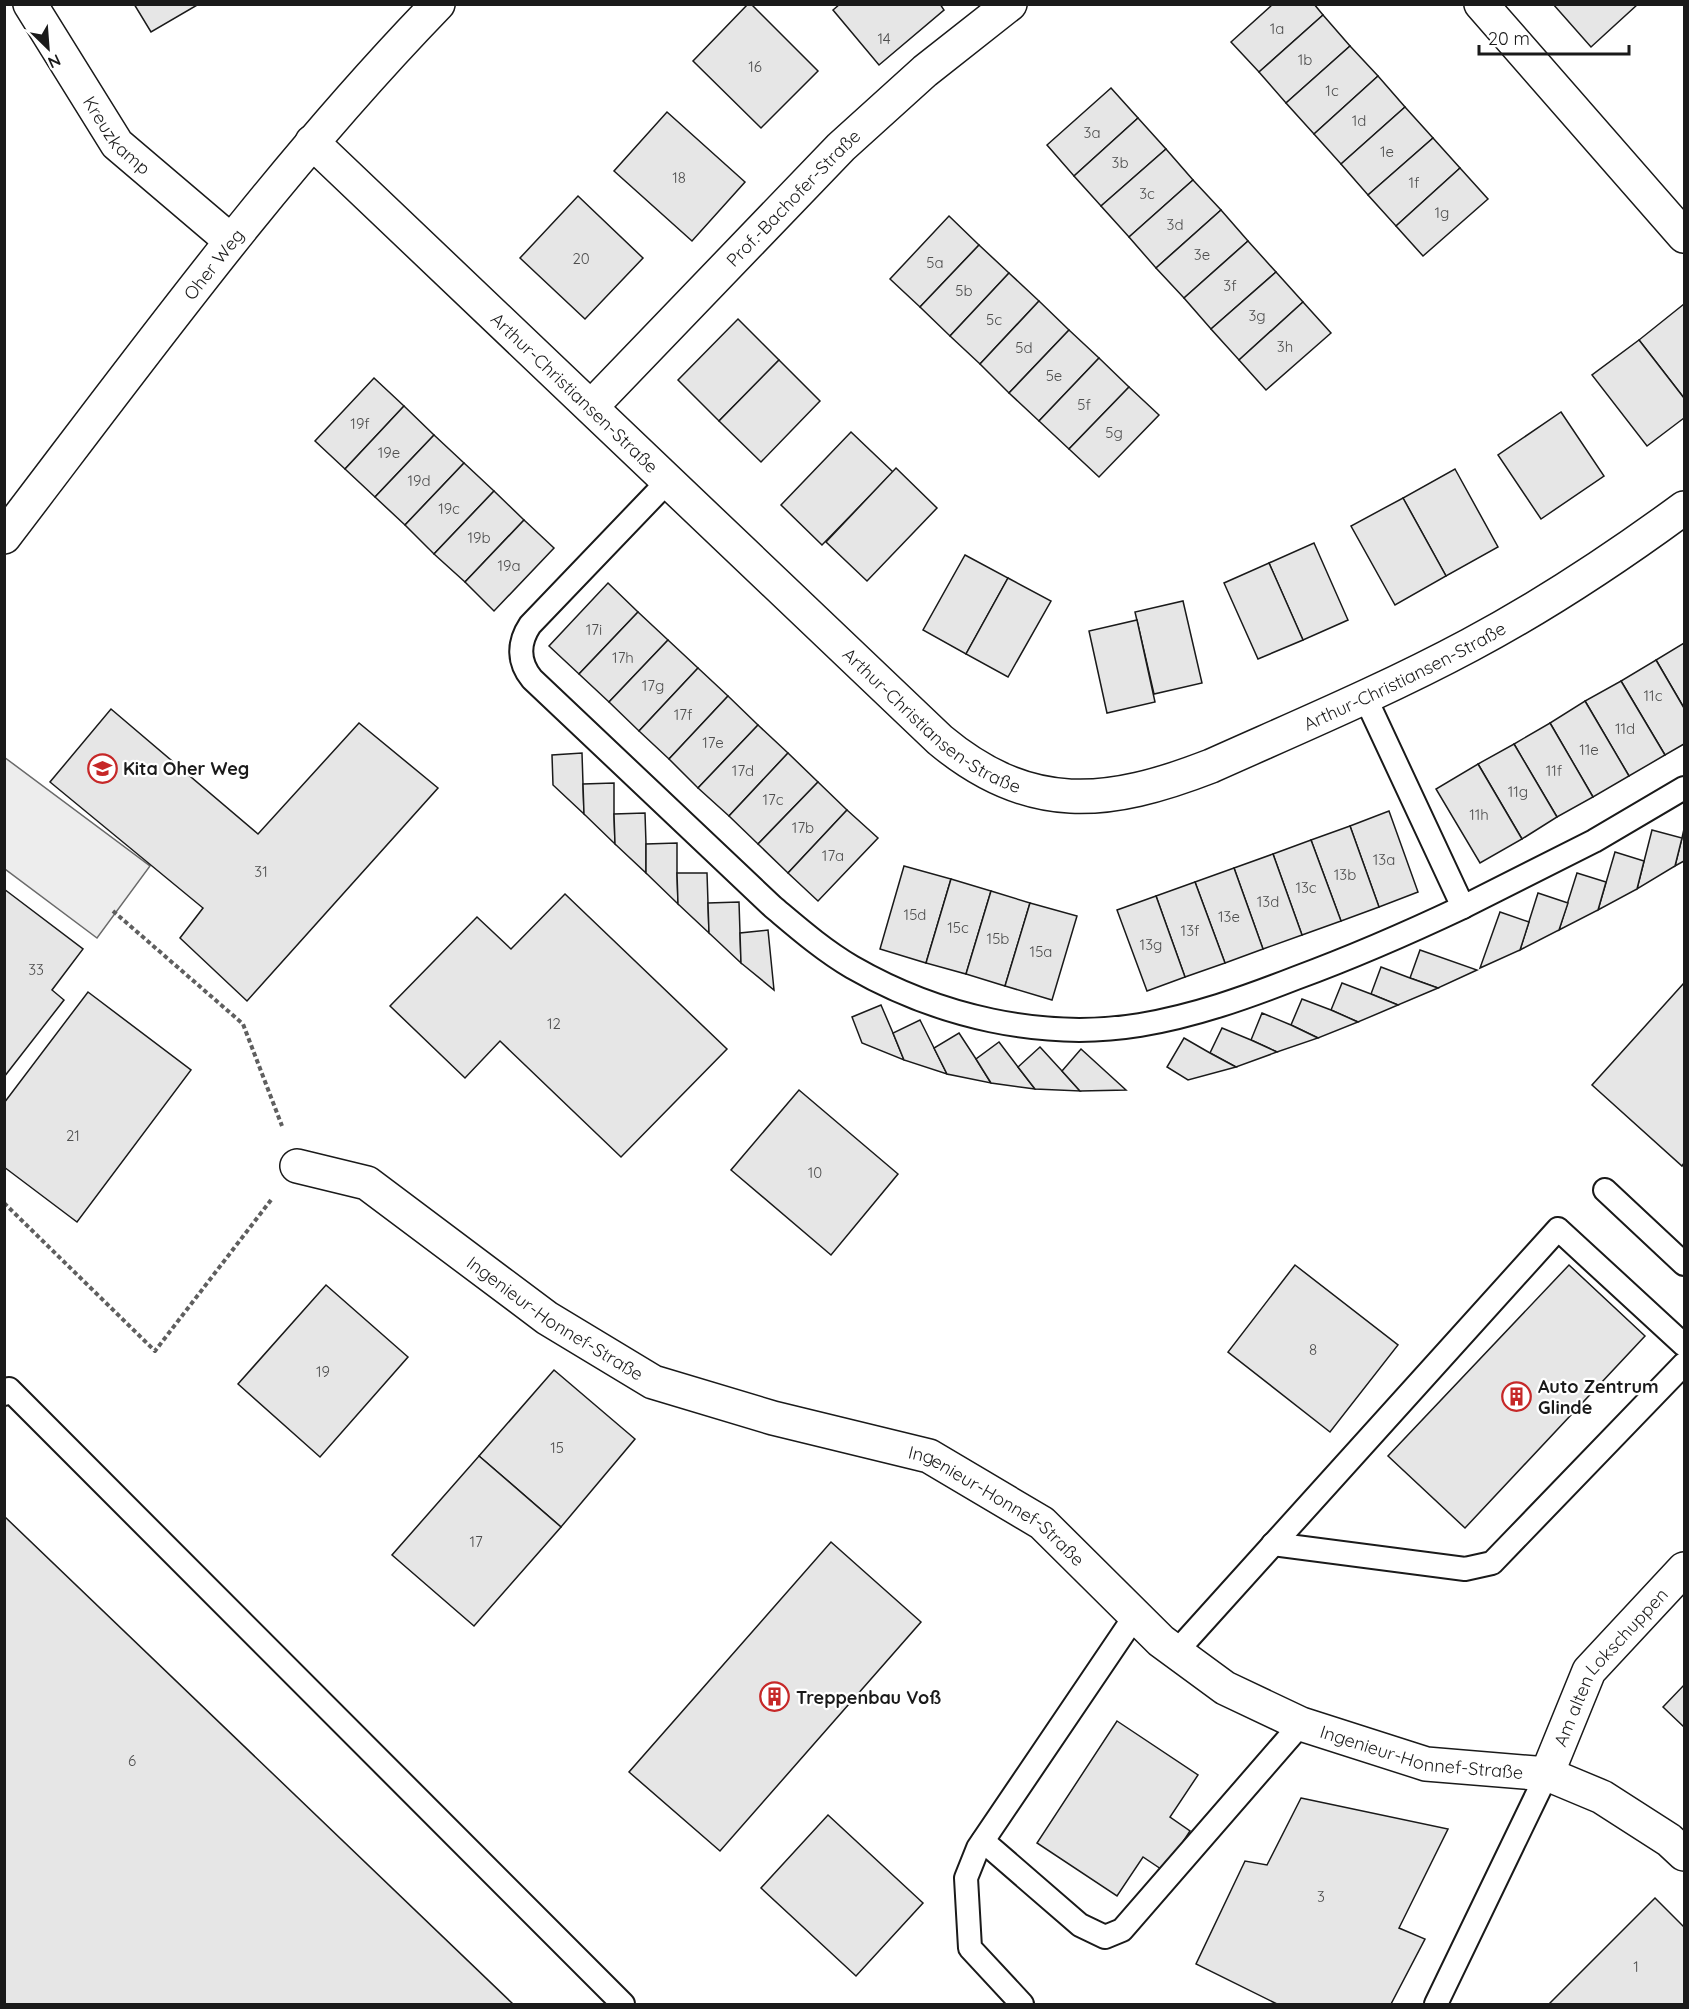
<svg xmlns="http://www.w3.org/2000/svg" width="1689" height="2009" font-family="Quicksand,sans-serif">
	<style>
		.built { fill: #ededed; stroke: #6a6a6a; stroke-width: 1.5 }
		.building { fill: #e6e6e6; stroke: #1a1a1a; stroke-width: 1.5 }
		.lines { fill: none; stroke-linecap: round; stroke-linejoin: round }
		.lane-casing { stroke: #1a1a1a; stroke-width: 26 }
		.street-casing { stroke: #1a1a1a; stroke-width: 36 }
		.secondary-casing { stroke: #1a1a1a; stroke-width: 36 }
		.path { stroke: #5f5f5f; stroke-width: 4; stroke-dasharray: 4.5 3; stroke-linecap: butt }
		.lane { stroke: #fff; stroke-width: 22 }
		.street { stroke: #fff; stroke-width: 33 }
		.secondary { stroke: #fff; stroke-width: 33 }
		.labels { text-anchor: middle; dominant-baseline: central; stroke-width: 4.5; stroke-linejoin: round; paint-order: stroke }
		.number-label { font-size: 15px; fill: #4d4d4d }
		.street-label { font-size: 18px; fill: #1a1a1a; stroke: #fff }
		.poi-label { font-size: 18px; font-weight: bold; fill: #1a1a1a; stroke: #fff; text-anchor: start }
	</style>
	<rect width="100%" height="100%" fill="#fff"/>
	<path class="built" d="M 4,757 L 150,866 L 97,938 L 5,869 Z"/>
	<g class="building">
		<path d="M 134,4 L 199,4 L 151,32 Z"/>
		<path d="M 748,4 L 751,4 L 818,71 L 761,128 L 693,61 Z"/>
		<path d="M 840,4 L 940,4 L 944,10 L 879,65 L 833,10 Z"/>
		<path d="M 1273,4 L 1314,4 L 1323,15 L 1259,72 L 1231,42 Z"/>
		<path d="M 1553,4 L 1638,4 L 1591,47 Z"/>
		<path d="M 1323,15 L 1350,46 L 1286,103 L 1259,72 Z"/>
		<path d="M 1350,46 L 1378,76 L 1314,134 L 1286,103 Z"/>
		<path d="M 1378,76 L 1405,107 L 1341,164 L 1314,134 Z"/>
		<path d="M 1111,88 L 1138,118 L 1074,176 L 1047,145 Z"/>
		<path d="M 1405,107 L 1433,138 L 1368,195 L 1341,164 Z"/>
		<path d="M 667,112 L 745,182 L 692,241 L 614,171 Z"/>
		<path d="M 1138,118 L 1166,149 L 1101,206 L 1074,176 Z"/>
		<path d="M 1433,138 L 1460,168 L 1396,226 L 1368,195 Z"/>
		<path d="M 1166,149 L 1193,180 L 1129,237 L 1101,206 Z"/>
		<path d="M 1460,168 L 1488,199 L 1423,256 L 1396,226 Z"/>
		<path d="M 1193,180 L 1221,210 L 1156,268 L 1129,237 Z"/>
		<path d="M 578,196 L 643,258 L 585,319 L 520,258 Z"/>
		<path d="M 1221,210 L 1248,241 L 1184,298 L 1156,268 Z"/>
		<path d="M 949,216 L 979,245 L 920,307 L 890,279 Z"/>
		<path d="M 1248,241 L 1276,272 L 1211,329 L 1184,298 Z"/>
		<path d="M 979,245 L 1009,273 L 950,336 L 920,307 Z"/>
		<path d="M 1276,272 L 1303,302 L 1239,360 L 1211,329 Z"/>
		<path d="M 1009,273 L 1039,301 L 980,364 L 950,336 Z"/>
		<path d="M 1039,301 L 1069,330 L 1009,393 L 980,364 Z"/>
		<path d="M 1303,302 L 1331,333 L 1266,390 L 1239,360 Z"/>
		<path d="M 1684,304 L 1684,398 L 1639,340 Z"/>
		<path d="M 738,319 L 779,360 L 719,421 L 678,380 Z"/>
		<path d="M 1069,330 L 1099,358 L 1039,421 L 1009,393 Z"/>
		<path d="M 1639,340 L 1684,398 L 1684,418 L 1647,446 L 1592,375 Z"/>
		<path d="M 1099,358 L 1129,387 L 1069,449 L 1039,421 Z"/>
		<path d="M 779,360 L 820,401 L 761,462 L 719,421 Z"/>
		<path d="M 374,378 L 404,406 L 345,469 L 315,441 Z"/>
		<path d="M 1129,387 L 1159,415 L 1099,477 L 1069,449 Z"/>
		<path d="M 404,406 L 434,435 L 375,497 L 345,469 Z"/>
		<path d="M 1561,412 L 1604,476 L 1541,519 L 1498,455 Z"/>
		<path d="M 851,432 L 893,472 L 822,545 L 781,505 Z"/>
		<path d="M 434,435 L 464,463 L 405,525 L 375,497 Z"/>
		<path d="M 464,463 L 494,491 L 434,554 L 405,525 Z"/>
		<path d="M 896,468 L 937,508 L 867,581 L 826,542 Z"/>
		<path d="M 1455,469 L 1498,547 L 1446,576 L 1403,498 Z"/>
		<path d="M 494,491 L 524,520 L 465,582 L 434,554 Z"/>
		<path d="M 1403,498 L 1446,576 L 1395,605 L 1351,526 Z"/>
		<path d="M 524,520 L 554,548 L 494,611 L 465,582 Z"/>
		<path d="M 1314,543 L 1348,620 L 1303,640 L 1269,563 Z"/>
		<path d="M 965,555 L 1008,578 L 966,654 L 923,630 Z"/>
		<path d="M 1269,563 L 1303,640 L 1258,659 L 1224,583 Z"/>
		<path d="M 1008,578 L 1051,601 L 1008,677 L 966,654 Z"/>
		<path d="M 608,583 L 638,612 L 579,674 L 549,646 Z"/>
		<path d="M 1183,601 L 1202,683 L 1154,694 L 1135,612 Z"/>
		<path d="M 638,612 L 668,640 L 609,702 L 579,674 Z"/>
		<path d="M 1137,620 L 1155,702 L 1107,713 L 1089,631 Z"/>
		<path d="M 668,640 L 698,668 L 639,731 L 609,702 Z"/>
		<path d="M 1684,643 L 1684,708 L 1656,660 Z"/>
		<path d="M 1656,660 L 1684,708 L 1684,744 L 1665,755 L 1621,681 Z"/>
		<path d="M 698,668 L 728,696 L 669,759 L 639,731 Z"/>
		<path d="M 1621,681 L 1665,755 L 1629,776 L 1585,701 Z"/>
		<path d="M 728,696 L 758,725 L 698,788 L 669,759 Z"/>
		<path d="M 1585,701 L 1629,776 L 1593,797 L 1550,723 Z"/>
		<path d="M 111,709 L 258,834 L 359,723 L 438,788 L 247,1001 L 180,938 L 203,908 L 50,782 Z"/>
		<path d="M 1550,723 L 1593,797 L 1557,817 L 1514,744 Z"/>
		<path d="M 758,725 L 788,753 L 729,816 L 698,788 Z"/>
		<path d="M 1514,744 L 1557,817 L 1522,839 L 1478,764 Z"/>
		<path d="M 582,753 L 583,784 L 584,814 L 553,785 L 552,755 Z"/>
		<path d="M 788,753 L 818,782 L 758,844 L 729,816 Z"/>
		<path d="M 1478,764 L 1522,839 L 1480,863 L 1436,789 Z"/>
		<path d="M 818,782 L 847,810 L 788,873 L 758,844 Z"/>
		<path d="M 614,783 L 614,814 L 615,844 L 584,814 L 583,784 Z"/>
		<path d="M 847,810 L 878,838 L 818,901 L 788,873 Z"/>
		<path d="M 1389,811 L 1418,892 L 1379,907 L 1350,826 Z"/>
		<path d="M 645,813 L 646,844 L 646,873 L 615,844 L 614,814 Z"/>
		<path d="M 1350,826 L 1379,907 L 1341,921 L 1311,840 Z"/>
		<path d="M 1684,829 L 1684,861 L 1675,866 L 1682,838 Z"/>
		<path d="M 1652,830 L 1682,838 L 1675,866 L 1637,889 Z"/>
		<path d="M 1311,840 L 1341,921 L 1302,935 L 1273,854 Z"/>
		<path d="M 677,843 L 677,873 L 678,904 L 646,873 L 646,844 Z"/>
		<path d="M 1615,852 L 1644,861 L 1637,889 L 1598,910 Z"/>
		<path d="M 1273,854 L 1302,935 L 1263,949 L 1234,868 Z"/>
		<path d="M 904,866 L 951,879 L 926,963 L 880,949 Z"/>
		<path d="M 1234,868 L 1263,949 L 1225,963 L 1195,882 Z"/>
		<path d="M 677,873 L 707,873 L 709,933 L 678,904 Z"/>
		<path d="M 1577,873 L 1606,882 L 1598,910 L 1559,930 Z"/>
		<path d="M 951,879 L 991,891 L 966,974 L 926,963 Z"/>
		<path d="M 1195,882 L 1225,963 L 1185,977 L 1156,896 Z"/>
		<path d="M 4,889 L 83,949 L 52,990 L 64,1000 L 4,1077 Z"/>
		<path d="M 991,891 L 1030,903 L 1005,986 L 966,974 Z"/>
		<path d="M 1538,893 L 1568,903 L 1559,930 L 1520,950 Z"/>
		<path d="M 565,894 L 727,1049 L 621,1157 L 500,1041 L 465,1078 L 390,1006 L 477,917 L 511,949 Z"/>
		<path d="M 1156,896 L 1185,977 L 1147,991 L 1117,910 Z"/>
		<path d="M 739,902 L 740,933 L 741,963 L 709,933 L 708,903 Z"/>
		<path d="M 1030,903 L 1077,916 L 1052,1000 L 1005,986 Z"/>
		<path d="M 1500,912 L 1529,922 L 1520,950 L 1480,968 Z"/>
		<path d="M 768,930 L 774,990 L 741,963 L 740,933 Z"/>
		<path d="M 1420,950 L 1477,970 L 1438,988 L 1410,978 Z"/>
		<path d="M 1381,967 L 1410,978 L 1438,988 L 1398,1005 L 1371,994 Z"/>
		<path d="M 1342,983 L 1371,994 L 1398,1005 L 1358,1022 L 1331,1010 Z"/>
		<path d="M 1684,983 L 1684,1163 L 1682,1166 L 1592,1085 Z"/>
		<path d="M 88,992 L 191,1070 L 77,1222 L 4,1167 L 4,1103 Z"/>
		<path d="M 1302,999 L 1331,1010 L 1358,1022 L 1318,1038 L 1291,1025 Z"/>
		<path d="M 881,1005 L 893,1033 L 904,1060 L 862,1043 L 852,1017 Z"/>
		<path d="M 1262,1013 L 1291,1025 L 1318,1038 L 1277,1052 L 1251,1040 Z"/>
		<path d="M 920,1020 L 947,1074 L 904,1060 L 893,1033 Z"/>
		<path d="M 1222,1028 L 1251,1040 L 1277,1052 L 1236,1067 L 1210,1053 Z"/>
		<path d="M 959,1033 L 976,1059 L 991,1083 L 947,1074 L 934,1048 Z"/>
		<path d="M 1184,1038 L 1210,1053 L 1236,1067 L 1188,1080 L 1167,1067 Z"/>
		<path d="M 999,1042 L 1018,1067 L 1035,1089 L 991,1083 L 976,1059 Z"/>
		<path d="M 1040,1047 L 1062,1071 L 1080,1091 L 1035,1089 L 1018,1067 Z"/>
		<path d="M 1081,1049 L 1126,1090 L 1080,1091 L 1062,1071 Z"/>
		<path d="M 799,1090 L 898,1174 L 831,1255 L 731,1170 Z"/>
		<path d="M 1295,1265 L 1398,1345 L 1330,1432 L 1228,1352 Z"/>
		<path d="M 1569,1265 L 1645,1336 L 1465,1528 L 1388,1456 Z"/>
		<path d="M 326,1285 L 408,1357 L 320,1457 L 238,1384 Z"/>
		<path d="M 554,1370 L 635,1439 L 561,1527 L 479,1456 Z"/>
		<path d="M 479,1456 L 561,1527 L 474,1626 L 392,1555 Z"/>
		<path d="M 4,1516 L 513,2004 L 4,2004 Z"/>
		<path d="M 831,1542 L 921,1622 L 720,1851 L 629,1772 Z"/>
		<path d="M 1684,1685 L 1684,1727 L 1663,1707 Z"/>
		<path d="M 1117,1721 L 1198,1775 L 1170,1817 L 1190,1831 L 1164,1871 L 1143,1857 L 1117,1896 L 1037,1843 Z"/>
		<path d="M 1301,1798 L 1448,1829 L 1399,1928 L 1425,1939 L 1391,2004 L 1277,2004 L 1196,1964 L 1245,1861 L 1267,1865 Z"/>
		<path d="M 828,1815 L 923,1903 L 856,1976 L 761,1888 Z"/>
		<path d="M 1655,1898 L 1684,1927 L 1684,2004 L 1549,2004 Z"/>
	</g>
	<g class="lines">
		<defs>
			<g id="lane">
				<path d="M 668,481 L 530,625 C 518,643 518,662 532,679 L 773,907 C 798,928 823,950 852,967 C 937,1016 1042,1041 1140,1025 C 1194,1016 1245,998 1296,978 C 1353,957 1408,933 1463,907"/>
				<path d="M 1365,697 L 1463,907 L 1594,841 L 1684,788"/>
				<path d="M 1605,1190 L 1684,1264"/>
				<path d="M 4,1394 L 9,1389 L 623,2004"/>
				<path d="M 1273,1544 L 1465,1569 L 1492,1563 L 1684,1364"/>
				<path d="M 1176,1652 L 1558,1229 L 1684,1345"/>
				<path d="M 983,1841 L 1080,1925 L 1105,1937 L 1122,1930 L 1301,1724"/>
				<path d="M 1022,2004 L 970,1948 L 966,1878 L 978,1848 L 1135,1616"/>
				<path d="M 1436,2004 L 1547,1774"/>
			</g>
			<g id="street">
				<path id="s1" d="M 30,4 L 117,144 L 231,241"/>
				<path d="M 1481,4 L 1684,236"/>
				<path id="s2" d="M 312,142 L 940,740 C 1030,815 1108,806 1211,766 C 1298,727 1386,690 1470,645 C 1545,605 1616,558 1684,508"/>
				<path id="s3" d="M 591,407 L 841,147 L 925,71 L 1010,4"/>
				<path id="s4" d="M 297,1166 L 367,1183 L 547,1318 L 653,1382 L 773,1418 L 929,1456 L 1042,1523 L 1161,1641 L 1225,1688 L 1301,1724 L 1426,1764 L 1547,1774 L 1602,1797 L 1669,1840 L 1684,1854"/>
				<path id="s5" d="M 1547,1774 L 1589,1671 L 1684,1569"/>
			</g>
			<g id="secondary">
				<path id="s6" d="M 4,537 C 143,355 278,169 438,4"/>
			</g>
		</defs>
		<use href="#lane" class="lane-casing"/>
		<use href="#street" class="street-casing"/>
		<use href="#secondary" class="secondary-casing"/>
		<g class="path">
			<path d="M 113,911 L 243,1024 L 282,1126"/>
			<path d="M 4,1203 L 155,1351 L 271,1200"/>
		</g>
		<use href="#lane" class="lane"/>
		<use href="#street" class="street"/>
		<use href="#secondary" class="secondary"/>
	</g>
	<defs>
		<symbol id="school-ring" viewBox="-11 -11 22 22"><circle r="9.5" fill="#fff" stroke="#c62828" stroke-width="1.5"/><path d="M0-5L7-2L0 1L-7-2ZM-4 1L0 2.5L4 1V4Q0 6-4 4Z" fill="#c62828"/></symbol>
		<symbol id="building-ring" viewBox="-11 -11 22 22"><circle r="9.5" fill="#fff" stroke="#c62828" stroke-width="1.5"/><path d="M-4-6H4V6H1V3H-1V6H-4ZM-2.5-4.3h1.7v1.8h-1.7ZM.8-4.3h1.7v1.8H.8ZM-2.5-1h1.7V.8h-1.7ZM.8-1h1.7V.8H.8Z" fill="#c62828"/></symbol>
	</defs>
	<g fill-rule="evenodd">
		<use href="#school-ring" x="86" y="752" width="33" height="33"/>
		<use href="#building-ring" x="1500" y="1380" width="33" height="33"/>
		<use href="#building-ring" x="758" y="1680" width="33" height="33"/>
	</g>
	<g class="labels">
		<g class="number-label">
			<text x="1277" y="28">1a</text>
			<text x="884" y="38">14</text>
			<text x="1305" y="59">1b</text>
			<text x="755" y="66">16</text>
			<text x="1332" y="90">1c</text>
			<text x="1359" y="120">1d</text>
			<text x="1092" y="132">3a</text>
			<text x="1387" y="151">1e</text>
			<text x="1120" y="162">3b</text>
			<text x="679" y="177">18</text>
			<text x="1414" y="182">1f</text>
			<text x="1147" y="193">3c</text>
			<text x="1442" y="212">1g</text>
			<text x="1175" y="224">3d</text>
			<text x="1202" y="254">3e</text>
			<text x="581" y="258">20</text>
			<text x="935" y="262">5a</text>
			<text x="1230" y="285">3f</text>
			<text x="964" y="290">5b</text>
			<text x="1257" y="315">3g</text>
			<text x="994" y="319">5c</text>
			<text x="1285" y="346">3h</text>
			<text x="1024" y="347">5d</text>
			<text x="1054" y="375">5e</text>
			<text x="1084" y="404">5f</text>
			<text x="360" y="423">19f</text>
			<text x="1114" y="432">5g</text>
			<text x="389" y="452">19e</text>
			<text x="419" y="480">19d</text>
			<text x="449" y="508">19c</text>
			<text x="479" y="537">19b</text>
			<text x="509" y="565">19a</text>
			<text x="594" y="629">17i</text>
			<text x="623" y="657">17h</text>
			<text x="653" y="685">17g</text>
			<text x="1653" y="695">11c</text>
			<text x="683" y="714">17f</text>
			<text x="1625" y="728">11d</text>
			<text x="713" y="742">17e</text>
			<text x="1589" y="749">11e</text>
			<text x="743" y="770">17d</text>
			<text x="1554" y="770">11f</text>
			<text x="1518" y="791">11g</text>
			<text x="773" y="799">17c</text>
			<text x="1479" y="814">11h</text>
			<text x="803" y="827">17b</text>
			<text x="833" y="855">17a</text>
			<text x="1384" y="859">13a</text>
			<text x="261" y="871">31</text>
			<text x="1345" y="874">13b</text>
			<text x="1306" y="887">13c</text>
			<text x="1268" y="901">13d</text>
			<text x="915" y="914">15d</text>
			<text x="1229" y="916">13e</text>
			<text x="958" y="927">15c</text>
			<text x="1190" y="930">13f</text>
			<text x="998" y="938">15b</text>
			<text x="1151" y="944">13g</text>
			<text x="1041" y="951">15a</text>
			<text x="36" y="969">33</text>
			<text x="554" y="1023">12</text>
			<text x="73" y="1135">21</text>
			<text x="815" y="1172">10</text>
			<text x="1313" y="1349">8</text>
			<text x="323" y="1371">19</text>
			<text x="557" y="1447">15</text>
			<text x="476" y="1541">17</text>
			<text x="132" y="1760">6</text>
			<text x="1321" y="1896">3</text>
			<text x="1636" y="1966">1</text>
		</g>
		<g class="street-label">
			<text stroke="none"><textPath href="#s1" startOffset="158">Kreuzkamp</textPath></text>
			<text stroke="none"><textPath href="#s3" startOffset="291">Prof.-Bachofer-Straße</textPath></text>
			<text stroke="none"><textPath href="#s6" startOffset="344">Oher Weg</textPath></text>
			<text stroke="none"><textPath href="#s2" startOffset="363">Arthur-Christiansen-Straße</textPath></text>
			<text stroke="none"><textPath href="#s2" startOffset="1370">Arthur-Christiansen-Straße</textPath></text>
			<text stroke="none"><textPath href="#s2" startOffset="849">Arthur-Christiansen-Straße</textPath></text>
			<text stroke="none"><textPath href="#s4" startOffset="304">Ingenieur-Honnef-Straße</textPath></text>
			<text stroke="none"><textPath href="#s4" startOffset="790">Ingenieur-Honnef-Straße</textPath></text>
			<text stroke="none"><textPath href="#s5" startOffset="126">Am alten Lokschuppen</textPath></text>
			<text stroke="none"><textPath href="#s4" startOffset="1294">Ingenieur-Honnef-Straße</textPath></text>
		</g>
		<g class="poi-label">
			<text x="123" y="768">Kita Oher Weg</text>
			<text x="1538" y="1386">Auto Zentrum<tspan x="1538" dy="21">Glinde</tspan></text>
			<text x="796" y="1697">Treppenbau Voß</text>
		</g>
	</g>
	<rect width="1689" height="2009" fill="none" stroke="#1a1a1a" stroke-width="12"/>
	<g transform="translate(48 48) rotate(155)" stroke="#ffffff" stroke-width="4.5" paint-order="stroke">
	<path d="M0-4.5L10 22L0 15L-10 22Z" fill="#1a1a1a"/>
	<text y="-9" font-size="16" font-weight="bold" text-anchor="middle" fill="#1a1a1a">N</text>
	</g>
	<path d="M1479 45v9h150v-9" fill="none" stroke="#1a1a1a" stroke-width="3"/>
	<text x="1488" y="45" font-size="18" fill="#1a1a1a" stroke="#ffffff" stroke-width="4.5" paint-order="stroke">20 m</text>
</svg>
